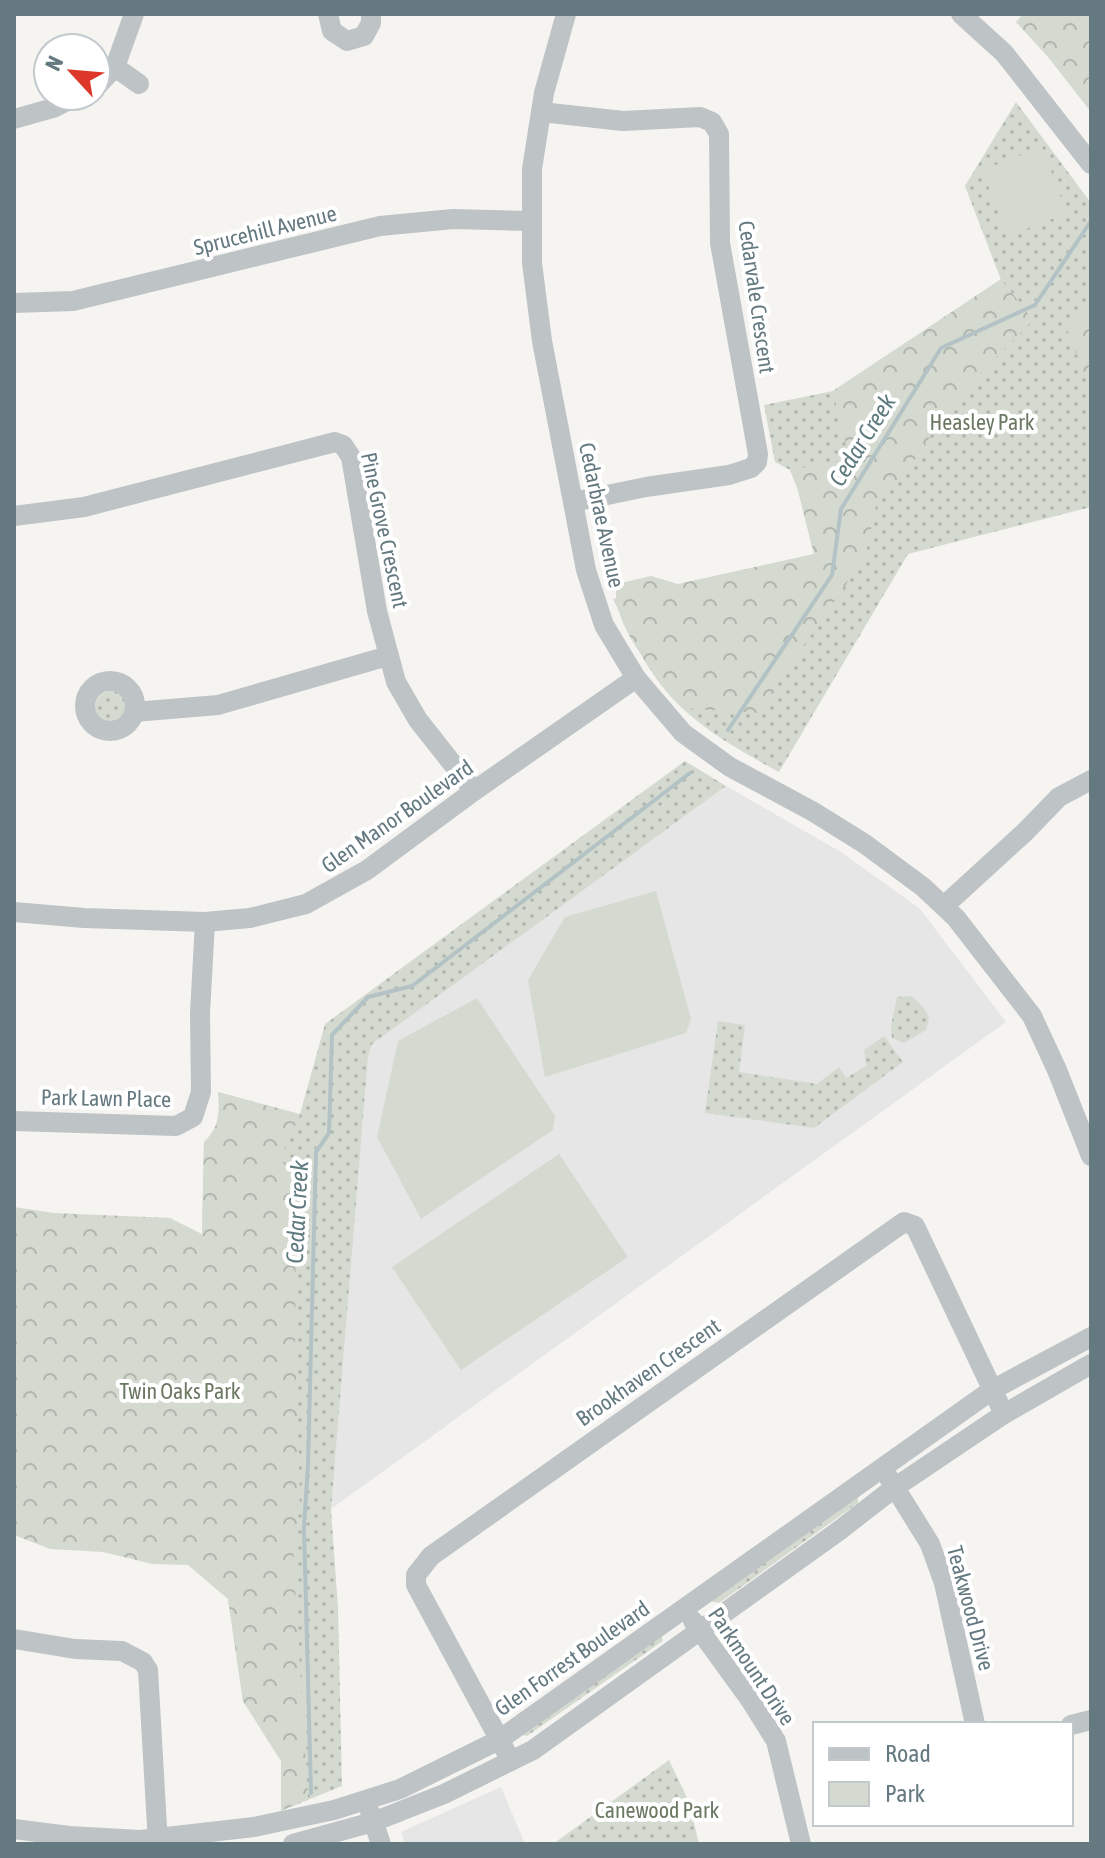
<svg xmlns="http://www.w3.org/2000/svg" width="1105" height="1858" font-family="'Asap Condensed',sans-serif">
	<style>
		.built { fill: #e5e6e5 }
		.green { fill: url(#green-dots) }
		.forest { fill: url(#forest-crowns) }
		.pitch { fill: #d5dad0 }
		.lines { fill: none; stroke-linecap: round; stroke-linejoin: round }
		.stream { stroke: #b3c2c4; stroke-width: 4 }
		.minor { stroke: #bec3c5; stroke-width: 20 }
		.labels { text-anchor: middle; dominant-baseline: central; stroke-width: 8; stroke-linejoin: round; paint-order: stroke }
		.street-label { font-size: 22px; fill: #657981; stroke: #fff }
		.park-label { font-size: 22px; fill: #6b7963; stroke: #fff }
		.water-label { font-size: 24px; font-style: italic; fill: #607b7f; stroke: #fff }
	</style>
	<defs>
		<pattern id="green-dots" width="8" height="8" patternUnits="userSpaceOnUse" patternTransform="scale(2)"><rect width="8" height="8" fill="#d5dad0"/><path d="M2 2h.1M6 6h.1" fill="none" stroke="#b0b6ae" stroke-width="1.8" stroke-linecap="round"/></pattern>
		<pattern id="forest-crowns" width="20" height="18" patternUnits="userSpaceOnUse" patternTransform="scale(2)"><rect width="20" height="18" fill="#d5dad0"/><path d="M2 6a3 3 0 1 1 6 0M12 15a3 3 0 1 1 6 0" fill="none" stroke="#b0b6ae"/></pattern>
	</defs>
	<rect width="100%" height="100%" fill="#f5f4f1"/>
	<g class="built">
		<path d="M 726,786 L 841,852 L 920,909 L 1006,1022 L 331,1509 L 368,1057 L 372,1043 Z"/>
		<path d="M 501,1787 L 525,1844 L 405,1844 L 401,1832 Z"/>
	</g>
	<g class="green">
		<path d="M 1016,102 L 1091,203 L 1091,507 L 908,554 L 779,772 C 737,749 691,724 661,685 C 641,659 627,628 613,599 L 814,554 L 798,490 L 790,470 L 775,462 L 764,405 L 833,391 L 1001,280 L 965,186 Z"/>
		<circle cx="111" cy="707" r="16"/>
		<path d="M 685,761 L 726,786 L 372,1044 L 368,1057 L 331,1510 L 338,1607 L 342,1786 L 281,1811 L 281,1761 L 243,1701 L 228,1599 L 195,1559 L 14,1231 L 202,1234 L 204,1142 C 219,1128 220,1112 218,1092 L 300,1114 L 325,1024 Z"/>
		<path d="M 912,996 L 924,1008 L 929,1018 L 926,1030 L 904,1043 L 892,1038 C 889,1024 895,1012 897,997 Z"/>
		<path d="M 718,1021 L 745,1025 L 739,1072 L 817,1084 L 839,1067 L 846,1078 L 866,1066 L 864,1050 L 884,1036 L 903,1062 L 814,1128 L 705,1113 Z"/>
		<path d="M 858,1496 L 858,1503 L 719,1603 L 709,1601 Z"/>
		<path d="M 661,1633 L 663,1641 L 527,1736 L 522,1735 Z"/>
		<path d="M 669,1760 L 689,1802 L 699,1844 L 553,1844 Z"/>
	</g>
	<g class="forest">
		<path d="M 1023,14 L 1091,14 L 1091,112 L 1048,57 L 1016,22 Z"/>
		<path d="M 1001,279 L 1033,320 L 954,401 L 915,459 L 876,506 L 865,557 L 757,713 L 683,708 C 659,679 608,622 617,584 L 651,576 L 678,584 L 814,554 L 798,490 L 790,470 L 849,459 L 833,391 Z"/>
		<path d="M 1091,308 L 1091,390 L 1066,327 Z"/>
		<path d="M 218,1092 L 300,1115 L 282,1155 L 290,1181 L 296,1224 L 295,1347 L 300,1497 L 293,1554 L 308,1798 L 281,1811 L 281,1761 L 243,1701 L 228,1599 L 188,1565 L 152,1564 L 103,1552 L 50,1549 L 14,1535 L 14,1207 L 54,1213 L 170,1218 L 202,1234 L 204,1142 C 220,1127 220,1113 218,1092 Z"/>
	</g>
	<g class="pitch">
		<path d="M 1042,147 L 1067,213 L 1008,236 L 982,170 Z"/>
		<path d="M 656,891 L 691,1019 L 686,1033 L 545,1077 L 528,980 L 565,917 Z"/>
		<path d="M 477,998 L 555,1116 L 553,1130 L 421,1219 L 377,1137 L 398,1041 Z"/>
		<path d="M 559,1154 L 628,1257 L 461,1370 L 392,1267 Z"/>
	</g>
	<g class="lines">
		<g class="stream">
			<path d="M 728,730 L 832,575 L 841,509 L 941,348 L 1035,305 L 1091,221"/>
			<path d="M 311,1793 L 304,1527 L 308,1465 L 316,1152 L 329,1133 L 332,1035 L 368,997 L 412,986 L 690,773"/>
		</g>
		<g class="minor">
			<path d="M 328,14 L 332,31 L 347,41 L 364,36 L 371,23 L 371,14"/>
			<path d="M 566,14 L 544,93 L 532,169 L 532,263 L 542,341 L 586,570 L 604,625 L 636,678 L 683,733 L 730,767 L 812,811 L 865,844 L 923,887 L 956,918 L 1032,1016 L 1057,1070 L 1091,1156"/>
			<path d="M 961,14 L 1004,53 L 1091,164"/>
			<path d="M 115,67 L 139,84"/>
			<path d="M 96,87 L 115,67 L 134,14"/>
			<path d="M 541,112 L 623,121 L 700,117 L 712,122 L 719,134 L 720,243 L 758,454 L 757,462 L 751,468 L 729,475 L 646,487 L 573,502"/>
			<path d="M 14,119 L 53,108 L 77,96"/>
			<path d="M 14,303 L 73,301 L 380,226 L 453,219 L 531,221"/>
			<path d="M 14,516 L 84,507 L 335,442 L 343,445 L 351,457 L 377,611 L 396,682 L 418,720 L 474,791"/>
			<circle cx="110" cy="706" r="25"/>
			<path d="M 134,712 L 218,705 L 388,656"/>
			<path d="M 944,906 L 1025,832 L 1059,797 L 1091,780"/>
			<path d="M 14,912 L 84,918 L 205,922 L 250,918 L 306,904 L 367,870 L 474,791 L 636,678"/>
			<path d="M 14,1121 L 176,1126 L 193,1117 L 201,1092 L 200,1013 L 205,922"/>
			<path d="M 889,1478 L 930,1544 L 944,1583 L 975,1724"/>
			<path d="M 693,1621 L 751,1701 L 776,1741 L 801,1844"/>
			<path d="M 14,1639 L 75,1649 L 122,1651 L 143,1662 L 148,1670 L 158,1844"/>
			<path d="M 1071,1725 L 1091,1720"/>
			<path d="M 511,1761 L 416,1585 L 416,1575 L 431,1556 L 904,1222 L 915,1226 L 1004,1414"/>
			<path d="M 370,1812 L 381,1844"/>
			<path d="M 14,1829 L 69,1836 L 140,1840 L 254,1827 L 334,1810 L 400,1789 L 499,1740 L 992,1390 L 1091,1337"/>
			<path d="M 293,1844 L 373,1822 L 444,1794 L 533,1750 L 840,1530 L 894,1488 L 1004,1414 L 1091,1364"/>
		</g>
	</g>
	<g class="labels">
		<g class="street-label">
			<text transform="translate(265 230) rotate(-14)">Sprucehill Avenue</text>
			<text transform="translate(757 297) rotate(82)">Cedarvale Crescent</text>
			<text transform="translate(602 515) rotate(78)">Cedarbrae Avenue</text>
			<text transform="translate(385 530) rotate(78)">Pine Grove Crescent</text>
			<text transform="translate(397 816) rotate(-35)">Glen Manor Boulevard</text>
			<text transform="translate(106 1098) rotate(1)">Park Lawn Place</text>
			<text transform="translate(648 1372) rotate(-35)">Brookhaven Crescent</text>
			<text transform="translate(971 1608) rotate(75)">Teakwood Drive</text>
			<text transform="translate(572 1658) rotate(-35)">Glen Forrest Boulevard</text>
			<text transform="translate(752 1666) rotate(56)">Parkmount Drive</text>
		</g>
		<g class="park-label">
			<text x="982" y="422">Heasley Park</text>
			<text x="180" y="1391">Twin Oaks Park</text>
			<text x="657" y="1810">Canewood Park</text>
		</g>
		<g class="water-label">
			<text transform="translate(862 440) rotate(-58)">Cedar Creek</text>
			<text transform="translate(297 1212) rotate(-87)">Cedar Creek</text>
		</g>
	</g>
	<rect width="1105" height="1858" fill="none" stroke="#657981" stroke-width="32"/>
	<rect x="813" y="1722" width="260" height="104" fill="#ffffff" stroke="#c1c9cd" stroke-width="2"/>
	<rect x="829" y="1748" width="40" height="12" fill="#bec3c5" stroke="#c1c9cd" stroke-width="2"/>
	<text x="885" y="1762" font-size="24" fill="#657981">Road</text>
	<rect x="829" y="1782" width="40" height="24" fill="#d5dad0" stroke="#c1c9cd" stroke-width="2"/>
	<text x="885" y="1802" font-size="24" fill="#657981">Park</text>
	<g transform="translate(72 72) rotate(296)"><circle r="38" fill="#ffffff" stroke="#c1c9cd" stroke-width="2"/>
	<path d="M0-6L14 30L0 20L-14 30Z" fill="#dd3729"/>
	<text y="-12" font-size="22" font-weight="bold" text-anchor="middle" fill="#657981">N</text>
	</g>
</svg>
